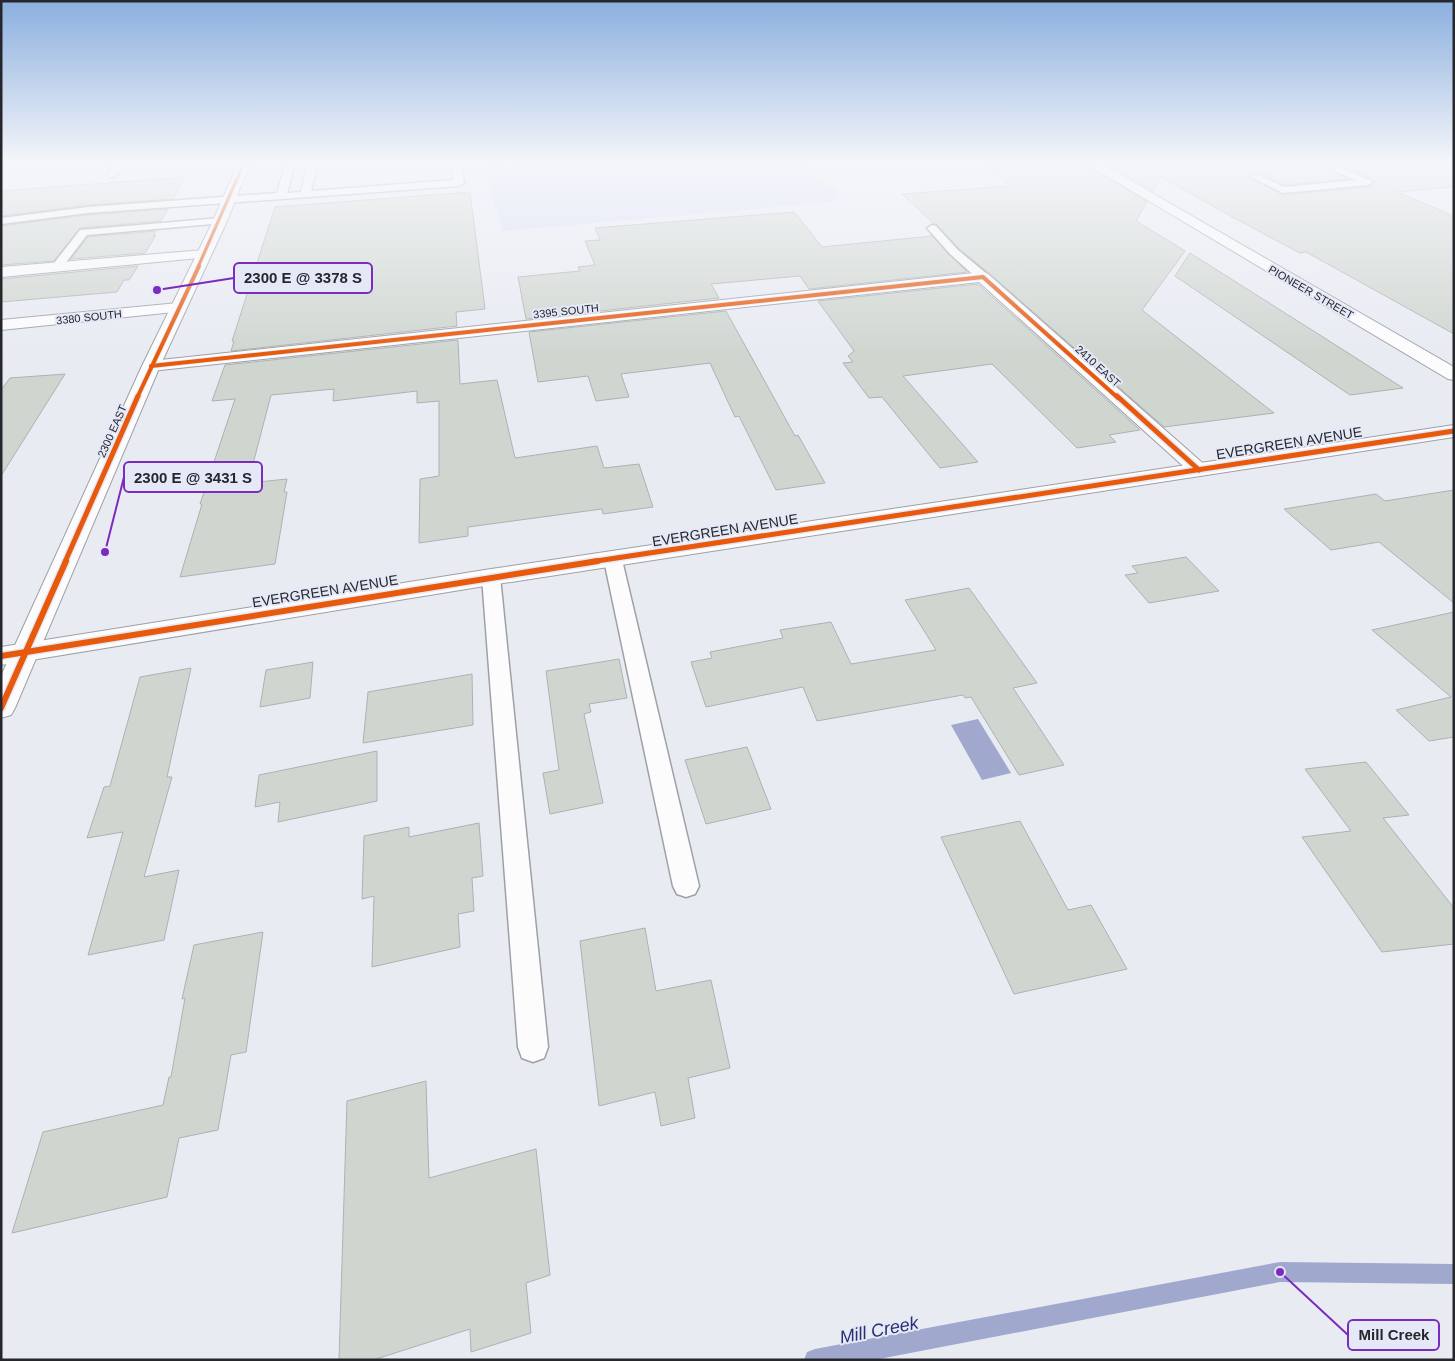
<svg xmlns="http://www.w3.org/2000/svg" width="1455" height="1361" font-family="Helvetica,sans-serif">
	<style>
		.green { fill: #d7def7 }
		.water { fill: #a0a8ce }
		.lines { fill: none; stroke-linecap: round; stroke-linejoin: round }
		.stream { fill: #a0a8ce; fill-rule: evenodd }
		.building { fill: #cfd6d0; stroke: #aeb1b2; fill-rule: evenodd }
		.service-casing { stroke: #9ea0a6; stroke-width: 3 }
		.minor-casing { stroke: #9ea0a6; stroke-width: 2 }
		.tertiary-casing { stroke: #9ea0a6; stroke-width: 2 }
		.secondary-casing { stroke: #9ea0a6; stroke-width: 2 }
		.service { fill: #fcfcfd; fill-rule: evenodd }
		.minor { fill: #fcfcfd; fill-rule: evenodd }
		.tertiary { fill: #fcfcfd; fill-rule: evenodd }
		.secondary { fill: #fcfcfd; fill-rule: evenodd }
		.cycleway-far3-casing { stroke: #e5e9f7; stroke-width: 4.5 }
		.cycleway-far2-casing { stroke: #e5e9f7; stroke-width: 5.5 }
		.cycleway-far1-casing { stroke: #e5e9f7; stroke-width: 8 }
		.cycleway-casing { stroke: #e5e9f7; stroke-width: 9 }
		.cycleway-far3 { stroke: #e8590c; stroke-width: 3 }
		.cycleway-far2 { stroke: #e8590c; stroke-width: 4 }
		.cycleway-far1 { stroke: #e8590c; stroke-width: 5 }
		.cycleway { stroke: #e8590c; stroke-width: 6 }
		.labels { text-anchor: middle; dominant-baseline: central; stroke-width: 4; stroke-linejoin: round; paint-order: stroke }
		.far-street-label { font-size: 11px; fill: #26272d; stroke: #e5e9f7 }
		.street-label { font-size: 14px; fill: #26272d; stroke: #e5e9f7 }
		.near-water-label { font-size: 18px; font-style: italic; fill: #28306e; stroke: #e5e9f7 }
		.leader { fill: none; stroke: #7b2cbf; stroke-width: 2 }
		.callout-dot { fill: #7b2cbf; stroke: #e5e9f7; stroke-width: 2 }
		.callout { fill: #e5e9f7; stroke: #7b2cbf; stroke-width: 2 }
		.callout-label { font-size: 15px; text-anchor: middle; font-weight: bold; fill: #26272d }
	</style>
	<rect width="100%" height="100%" fill="#e9ebf3"/>
	<path class="green" d="M 485,163 L 804,163 L 842,196 L 831,202 L 503,231 L 489,187 Z"/>
	<path class="water" d="M 978,719 L 1011,773 L 982,780 L 951,725 Z"/>
	<g class="lines">
		<path class="stream" d="M 1280,1262 L 1454,1264 L 1454,1284 L 1280,1282 L 874,1360 L 804,1360 L 807,1352 L 815,1349 Z"/>
	</g>
	<g class="building">
		<path d="M 980,163 L 1083,163 L 1147,202 L 1136,221 L 1185,251 L 1142,310 L 1274,413 L 1164,427 L 989,273 L 959,249 L 937,225 L 933,223 L 902,194 L 1011,186 Z"/>
		<path d="M 1104,163 L 1454,163 L 1454,187 L 1397,192 L 1454,216 L 1454,334 L 1306,252 L 1300,253 L 1236,219 L 1161,177 L 1153,191 ZM 1341,165 L 1374,180 L 1375,183 L 1368,187 L 1283,195 L 1249,177 L 1252,174 L 1259,173 L 1284,185 L 1348,179 L 1334,171 L 1334,168 Z"/>
		<path d="M 185,177 L 173,199 L 88,205 L 1,216 L 1,191 Z"/>
		<path d="M 470,192 L 485,309 L 456,312 L 457,326 L 231,351 L 234,341 L 232,341 L 275,207 Z"/>
		<path d="M 168,209 L 161,221 L 80,228 L 54,261 L 1,265 L 1,226 L 88,215 Z"/>
		<path d="M 794,212 L 822,247 L 932,236 L 967,272 L 809,289 L 800,276 L 711,284 L 719,298 L 526,319 L 518,277 L 580,271 L 578,267 L 595,265 L 585,241 L 600,240 L 595,228 Z"/>
		<path d="M 156,231 L 153,236 L 156,235 L 145,253 L 71,259 L 88,237 Z"/>
		<path d="M 1190,253 L 1323,337 L 1403,388 L 1350,395 L 1175,276 Z"/>
		<path d="M 138,266 L 129,280 L 124,280 L 117,292 L 1,302 L 1,279 Z"/>
		<path d="M 978,284 L 1140,430 L 1109,435 L 1116,442 L 1077,448 L 992,364 L 903,376 L 978,462 L 940,468 L 882,397 L 869,398 L 843,363 L 853,362 L 848,356 L 854,351 L 818,301 Z"/>
		<path d="M 726,311 L 795,436 L 798,435 L 825,483 L 776,490 L 739,416 L 735,417 L 710,363 L 621,374 L 629,397 L 596,401 L 588,376 L 538,382 L 529,332 Z"/>
		<path d="M 458,340 L 460,384 L 497,380 L 515,458 L 597,446 L 604,468 L 639,464 L 653,507 L 603,514 L 602,509 L 468,527 L 468,536 L 419,543 L 420,479 L 439,476 L 439,401 L 417,403 L 417,391 L 333,401 L 334,389 L 271,395 L 248,483 L 287,479 L 284,492 L 287,492 L 275,564 L 180,577 L 202,504 L 200,504 L 235,399 L 212,401 L 225,365 Z"/>
		<path d="M 65,374 L 1,476 L 1,390 L 10,378 Z"/>
		<path d="M 1454,490 L 1454,603 L 1379,542 L 1331,550 L 1284,509 L 1376,494 L 1385,501 Z"/>
		<path d="M 1186,557 L 1219,591 L 1149,603 L 1125,575 L 1138,573 L 1132,566 Z"/>
		<path d="M 969,588 L 1037,683 L 1013,688 L 1064,765 L 1019,775 L 971,697 L 965,698 L 963,695 L 817,721 L 803,687 L 706,707 L 691,662 L 712,658 L 710,652 L 783,638 L 780,630 L 831,622 L 851,664 L 936,650 L 905,600 Z"/>
		<path d="M 1454,612 L 1454,737 L 1429,741 L 1396,710 L 1451,697 L 1372,630 Z"/>
		<path d="M 619,659 L 627,698 L 589,704 L 591,712 L 584,714 L 603,803 L 550,814 L 543,773 L 559,770 L 546,671 Z"/>
		<path d="M 313,662 L 310,698 L 260,707 L 266,670 Z"/>
		<path d="M 191,668 L 167,777 L 172,777 L 144,877 L 179,870 L 164,940 L 88,955 L 123,832 L 87,838 L 104,787 L 110,786 L 140,677 Z"/>
		<path d="M 472,674 L 473,725 L 363,743 L 368,692 Z"/>
		<path d="M 747,747 L 771,809 L 706,824 L 685,760 Z"/>
		<path d="M 377,751 L 377,801 L 278,822 L 280,802 L 255,807 L 259,775 Z"/>
		<path d="M 1366,762 L 1409,815 L 1383,818 L 1454,908 L 1454,944 L 1382,952 L 1302,837 L 1351,831 L 1305,769 Z"/>
		<path d="M 1020,821 L 1068,910 L 1091,905 L 1127,969 L 1014,994 L 941,837 Z"/>
		<path d="M 479,823 L 483,876 L 472,878 L 474,911 L 458,914 L 460,947 L 372,967 L 374,896 L 362,899 L 364,836 L 409,827 L 409,837 Z"/>
		<path d="M 645,928 L 656,991 L 711,980 L 730,1068 L 688,1078 L 695,1118 L 661,1126 L 655,1092 L 599,1106 L 580,941 Z"/>
		<path d="M 263,932 L 246,1052 L 231,1055 L 218,1130 L 179,1138 L 167,1197 L 12,1233 L 43,1132 L 163,1105 L 169,1077 L 171,1077 L 185,998 L 182,999 L 194,945 Z"/>
		<path d="M 426,1081 L 429,1178 L 536,1149 L 550,1275 L 526,1283 L 531,1333 L 471,1352 L 470,1329 L 373,1360 L 339,1360 L 347,1101 Z"/>
	</g>
	<g class="lines">
		<defs>
			<g id="service">
				<path d="M 116,163 L 125,163 L 115,177 L 109,177 L 107,175 Z"/>
				<path d="M 286,163 L 295,163 L 287,193 L 301,192 L 308,163 L 318,163 L 311,191 L 454,180 L 451,163 L 461,163 L 464,183 L 459,186 L 88,213 L 1,224 L 1,218 L 88,207 L 277,193 Z"/>
				<path d="M 1340,167 L 1373,182 L 1368,185 L 1283,193 L 1251,177 L 1253,175 L 1259,175 L 1284,187 L 1356,180 L 1337,172 L 1335,170 Z"/>
				<path d="M 220,218 L 225,221 L 224,223 L 87,235 L 61,269 L 53,269 L 51,267 L 80,230 Z"/>
				<path d="M 932,225 L 936,226 L 958,250 L 987,274 L 989,277 L 987,280 L 979,280 L 950,254 L 927,228 Z"/>
				<path d="M 613,554 L 620,556 L 622,560 L 699,886 L 695,894 L 686,897 L 677,894 L 673,886 L 604,560 L 606,556 Z"/>
				<path d="M 491,571 L 498,573 L 500,577 L 548,1047 L 544,1058 L 533,1062 L 522,1058 L 518,1047 L 482,577 L 484,573 Z"/>
			</g>
			<g id="minor">
				<path d="M 1085,163 L 1100,163 L 1454,367 L 1454,380 L 1448,379 Z"/>
				<path d="M 204,250 L 209,251 L 211,254 L 209,257 L 1,277 L 1,267 Z"/>
				<path d="M 983,272 L 988,274 L 1206,466 L 1210,470 L 1206,474 L 1199,476 L 1192,474 L 979,282 L 151,371 L 145,370 L 142,366 L 145,362 L 151,361 Z"/>
				<path d="M 178,303 L 184,305 L 186,308 L 184,311 L 1,330 L 1,320 Z"/>
			</g>
			<path id="tertiary" d="M 1454,425 L 1454,437 L 491,585 L 1,665 L 1,647 L 491,569 Z"/>
			<path id="secondary" d="M 238,163 L 250,163 L 227,221 L 160,366 L 15,708 L 11,715 L 1,718 L 1,676 L 142,366 L 213,221 Z"/>
		</defs>
		<use href="#service" class="service-casing"/>
		<use href="#minor" class="minor-casing"/>
		<use href="#tertiary" class="tertiary-casing"/>
		<use href="#secondary" class="secondary-casing"/>
		<use href="#service" class="service"/>
		<use href="#minor" class="minor"/>
		<use href="#tertiary" class="tertiary"/>
		<use href="#secondary" class="secondary"/>
		<defs>
			<path id="cycleway-far3" d="M 198,267 L 244,163"/>
			<g id="cycleway-far2">
				<path d="M 151,366 L 983,277 L 1118,398"/>
				<path d="M 137,398 L 199,266"/>
			</g>
			<g id="cycleway-far1">
				<path d="M 1117,396 L 1199,470"/>
				<path d="M 65,562 L 138,396"/>
				<path d="M 590,562 L 1454,431"/>
			</g>
			<g id="cycleway">
				<path d="M 1,656 L 598,561"/>
				<path d="M 1,708 L 66,561"/>
			</g>
		</defs>
		<use href="#cycleway-far3" class="cycleway-far3-casing"/>
		<use href="#cycleway-far2" class="cycleway-far2-casing"/>
		<use href="#cycleway-far1" class="cycleway-far1-casing"/>
		<use href="#cycleway" class="cycleway-casing"/>
		<use href="#cycleway-far3" class="cycleway-far3"/>
		<use href="#cycleway-far2" class="cycleway-far2"/>
		<use href="#cycleway-far1" class="cycleway-far1"/>
		<use href="#cycleway" class="cycleway"/>
	</g>
	<linearGradient id="sky" x2="0" y2="1"><stop stop-color="#8bafde"/><stop offset="0.46" stop-color="#f5f6fa"/><stop offset="1" stop-color="#f5f6fa" stop-opacity="0"/></linearGradient>
	<rect width="1455" height="354" fill="url(#sky)"/>
	<g class="labels">
		<g class="far-street-label">
			<text transform="translate(1311 292) rotate(30)">PIONEER STREET</text>
			<text transform="translate(566 311) rotate(-6)">3395 SOUTH</text>
			<text transform="translate(89 317) rotate(-6)">3380 SOUTH</text>
			<text transform="translate(1098 366) rotate(42)">2410 EAST</text>
			<text transform="translate(112 431) rotate(-66)">2300 EAST</text>
		</g>
		<g class="street-label">
			<text transform="translate(1289 443) rotate(-9)">EVERGREEN AVENUE</text>
			<text transform="translate(725 530) rotate(-9)">EVERGREEN AVENUE</text>
			<text transform="translate(325 591) rotate(-9)">EVERGREEN AVENUE</text>
		</g>
		<g class="near-water-label">
			<text transform="translate(879 1330) rotate(-11)">Mill Creek</text>
		</g>
	</g>
	<path class="leader" d="M157 290L234 278M105 552L124 477M1280 1272L1348 1335"/>
	<g class="callout-dot">
		<circle cx="157" cy="290" r="5"/>
		<circle cx="105" cy="552" r="5"/>
		<circle cx="1280" cy="1272" r="5"/>
	</g>
	<g class="callout">
		<rect x="234" y="263" width="138" height="30" rx="5"/>
		<rect x="124" y="462" width="138" height="30" rx="5"/>
		<rect x="1348" y="1320" width="91" height="30" rx="5"/>
	</g>
	<g class="callout-label">
		<text x="303" y="283">2300 E @ 3378 S</text>
		<text x="193" y="483">2300 E @ 3431 S</text>
		<text x="1394" y="1340">Mill Creek</text>
	</g>
	<rect width="1455" height="1361" fill="none" stroke="#26272d" stroke-width="5"/>
</svg>
